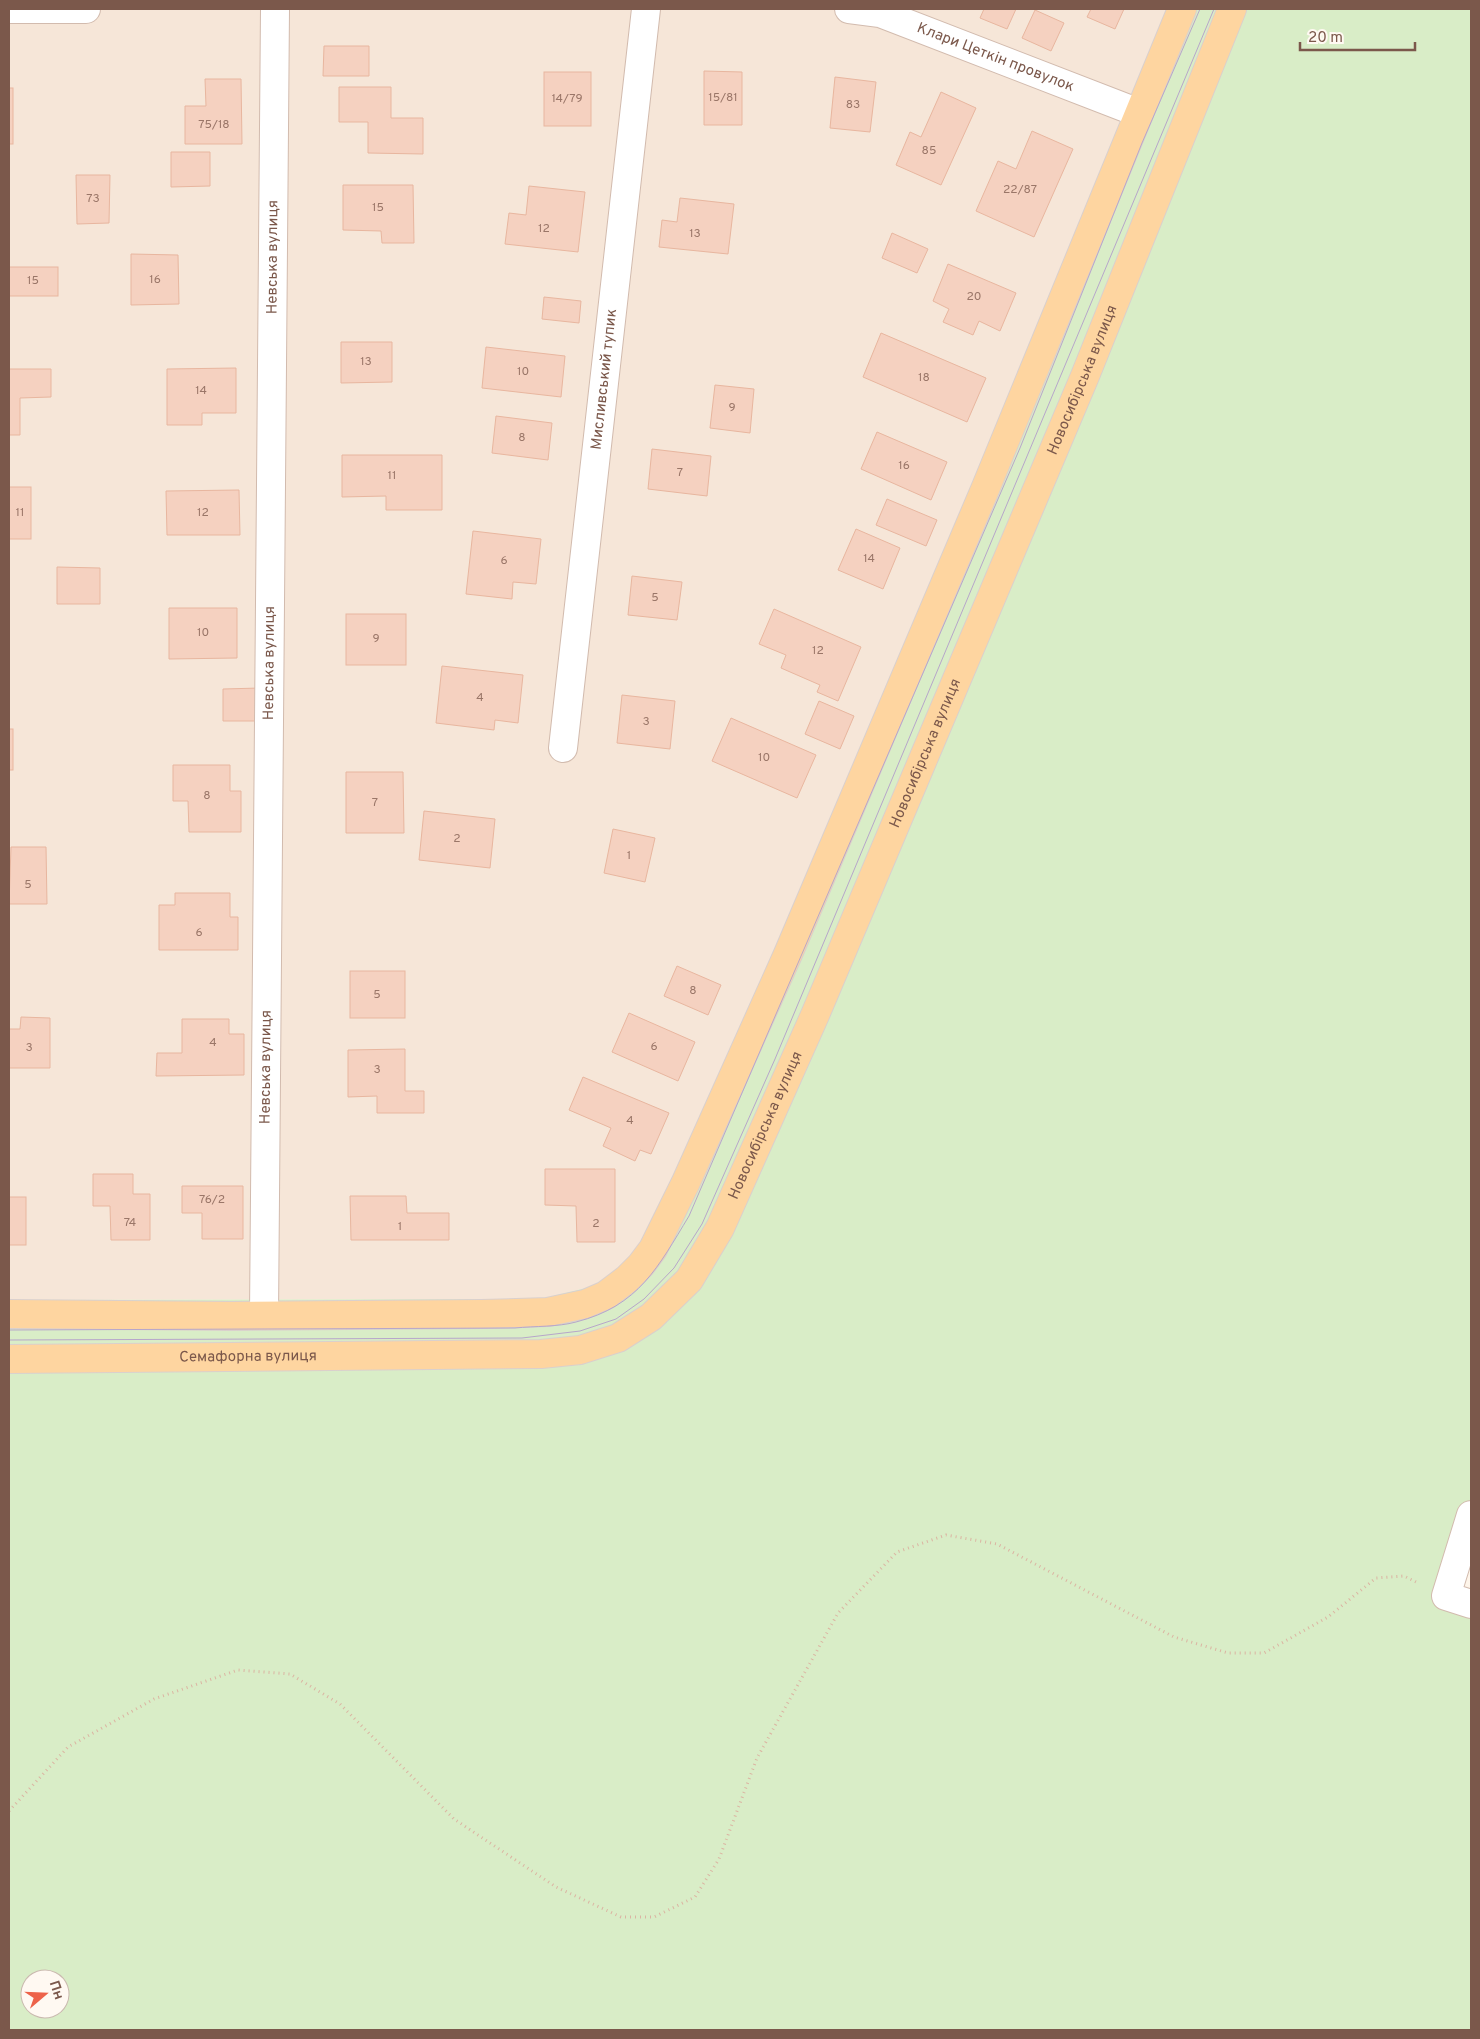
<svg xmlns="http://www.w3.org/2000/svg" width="1480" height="2039" font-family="Overpass,sans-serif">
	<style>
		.residential { fill: #f6e6d8 }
		.green { fill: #d9edc7; fill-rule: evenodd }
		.building { fill: #f5d1c0; stroke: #e8b69f }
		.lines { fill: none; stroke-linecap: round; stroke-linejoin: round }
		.minor-casing { stroke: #d2bbae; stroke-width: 30 }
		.major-casing { stroke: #dad0cd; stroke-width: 30 }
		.path { stroke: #dbb4a2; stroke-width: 3; stroke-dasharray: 1 4; stroke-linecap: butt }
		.minor { stroke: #fff; stroke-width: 28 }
		.major { stroke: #fed5a0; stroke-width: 28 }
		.tram { stroke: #b7a6ca; stroke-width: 1 }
		.labels { text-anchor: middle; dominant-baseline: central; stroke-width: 4; stroke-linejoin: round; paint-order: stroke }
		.number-label { font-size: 12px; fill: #9a7668 }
		.street-label { font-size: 15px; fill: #7b584b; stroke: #fff9f2 }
	</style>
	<rect width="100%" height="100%" fill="#fef5ea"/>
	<path class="residential" d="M 9,9 L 1182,9 L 653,1249 L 598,1285 L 540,1299 L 9,1300 Z"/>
	<path class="green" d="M 1182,9 L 1471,9 L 1471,1515 L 1446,1595 L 1471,1604 L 1471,2030 L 9,2030 L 9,1300 L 540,1299 L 598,1285 L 653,1249 ZM 30,1979 L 60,1979 L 60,2009 L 30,2009 Z"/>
	<g class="building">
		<path d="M 984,9 L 1016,9 L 1007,29 L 980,18 Z"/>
		<path d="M 1091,9 L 1124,9 L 1115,29 L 1087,17 Z"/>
		<path d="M 1035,10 L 1064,23 L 1051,51 L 1022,38 Z"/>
		<path d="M 324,46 L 369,46 L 369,76 L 323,76 Z"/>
		<path d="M 704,71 L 742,72 L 742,125 L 704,125 Z"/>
		<rect x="544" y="72" width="47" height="54"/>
		<path d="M 835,77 L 876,82 L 870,132 L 830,128 Z"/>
		<path d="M 205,79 L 241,79 L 242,144 L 185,144 L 185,106 L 206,106 Z"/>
		<path d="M 339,87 L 391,87 L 391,118 L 423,118 L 423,154 L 368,153 L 368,122 L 339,122 Z"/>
		<rect x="9" y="88" width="4" height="56"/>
		<path d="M 941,92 L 976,108 L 941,185 L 896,165 L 910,132 L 921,137 Z"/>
		<path d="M 1032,131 L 1073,149 L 1034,237 L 976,211 L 998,161 L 1016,169 Z"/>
		<path d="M 171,152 L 210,152 L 210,186 L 171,187 Z"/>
		<path d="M 76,175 L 110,175 L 109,223 L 77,224 Z"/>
		<path d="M 343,185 L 413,185 L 414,243 L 382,243 L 381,231 L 343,230 Z"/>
		<path d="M 529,186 L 585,192 L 578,252 L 505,244 L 509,213 L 526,215 Z"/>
		<path d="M 680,198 L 734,204 L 728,254 L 659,247 L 662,220 L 677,222 Z"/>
		<path d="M 892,233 L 928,249 L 917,273 L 882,258 Z"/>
		<path d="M 131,254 L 178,255 L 179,304 L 131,305 Z"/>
		<path d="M 948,264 L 1016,293 L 1000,331 L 979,321 L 973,335 L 943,322 L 949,309 L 933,301 Z"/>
		<rect x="9" y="267" width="49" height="29"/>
		<path d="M 544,297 L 581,301 L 579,323 L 542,319 Z"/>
		<path d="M 881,333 L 986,378 L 967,422 L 863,377 Z"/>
		<path d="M 341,342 L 392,342 L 392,382 L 341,383 Z"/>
		<path d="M 486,347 L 565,356 L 561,397 L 482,388 Z"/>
		<path d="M 236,368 L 236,413 L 202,413 L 202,425 L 167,425 L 167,369 Z"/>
		<path d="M 9,369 L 51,369 L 51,397 L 20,398 L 20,435 L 9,435 Z"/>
		<path d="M 715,385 L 754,389 L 750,433 L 710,428 Z"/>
		<path d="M 496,416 L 552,423 L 548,460 L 492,453 Z"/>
		<path d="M 877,432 L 947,462 L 931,500 L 861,469 Z"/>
		<path d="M 652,449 L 711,456 L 707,496 L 648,489 Z"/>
		<path d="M 342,455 L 442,455 L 442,510 L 386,510 L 386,496 L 342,497 Z"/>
		<rect x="9" y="487" width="22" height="52"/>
		<path d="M 239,490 L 240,535 L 167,535 L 166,491 Z"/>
		<path d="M 887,499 L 937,520 L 926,546 L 876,525 Z"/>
		<path d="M 856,529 L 900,548 L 883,589 L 838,570 Z"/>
		<path d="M 473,531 L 541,539 L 536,584 L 513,582 L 512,599 L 466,594 Z"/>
		<path d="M 57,567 L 100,568 L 100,604 L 57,604 Z"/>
		<path d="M 632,576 L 682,582 L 677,620 L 628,615 Z"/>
		<path d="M 169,608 L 237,608 L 237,658 L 169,659 Z"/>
		<path d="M 774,609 L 861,647 L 838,701 L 817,692 L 820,685 L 781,668 L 786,655 L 759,644 Z"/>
		<rect x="346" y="614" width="60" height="51"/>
		<path d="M 442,666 L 523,675 L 518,723 L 495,720 L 494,730 L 436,723 Z"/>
		<path d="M 260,688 L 260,721 L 223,721 L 223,689 Z"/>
		<path d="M 622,695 L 675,701 L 670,749 L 617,743 Z"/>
		<path d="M 819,701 L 854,716 L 840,749 L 805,734 Z"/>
		<path d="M 731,718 L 816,755 L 797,798 L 712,761 Z"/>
		<rect x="9" y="729" width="4" height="41"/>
		<path d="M 173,765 L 230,765 L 230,791 L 241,791 L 241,832 L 189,832 L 188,801 L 173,801 Z"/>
		<path d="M 346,772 L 403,772 L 404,833 L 346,833 Z"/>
		<path d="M 424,811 L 495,819 L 490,868 L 419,860 Z"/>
		<path d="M 613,829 L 655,838 L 645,882 L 604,873 Z"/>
		<path d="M 11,847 L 46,847 L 47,904 L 9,904 Z"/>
		<path d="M 175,893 L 230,893 L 230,917 L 238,917 L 238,950 L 159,950 L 159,905 L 175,905 Z"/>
		<path d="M 677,966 L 721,985 L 708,1015 L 664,996 Z"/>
		<rect x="350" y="971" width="55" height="47"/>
		<path d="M 629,1013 L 695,1042 L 678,1081 L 612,1052 Z"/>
		<path d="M 21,1017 L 50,1018 L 50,1068 L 9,1068 L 9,1029 L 20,1029 Z"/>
		<path d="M 182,1019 L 229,1019 L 229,1034 L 244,1034 L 244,1075 L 156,1076 L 157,1053 L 182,1053 Z"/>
		<path d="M 405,1049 L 405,1091 L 424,1091 L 424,1113 L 377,1113 L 377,1096 L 348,1097 L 348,1050 Z"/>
		<path d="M 583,1077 L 669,1113 L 651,1154 L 640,1150 L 635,1161 L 603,1146 L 611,1128 L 569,1110 Z"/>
		<path d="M 545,1169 L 615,1169 L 615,1242 L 577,1242 L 576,1206 L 545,1205 Z"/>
		<path d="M 93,1174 L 133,1174 L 133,1194 L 150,1194 L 150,1240 L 111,1240 L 110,1206 L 93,1206 Z"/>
		<path d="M 182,1186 L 243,1186 L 243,1239 L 202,1239 L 202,1213 L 182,1213 Z"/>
		<path d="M 350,1196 L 406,1196 L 407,1213 L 449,1213 L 449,1240 L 351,1240 Z"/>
		<rect x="9" y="1197" width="17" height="48"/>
	</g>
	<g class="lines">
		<defs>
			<g id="minor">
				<path d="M 9,9 L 86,9"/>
				<path id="s1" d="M 849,9 L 880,13 L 1139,113"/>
				<path id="s2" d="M 563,748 L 646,9"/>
				<path id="s3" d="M 264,1315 L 275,9"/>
				<path d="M 1471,1515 L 1446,1596 L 1471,1604"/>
			</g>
			<g id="major">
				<path d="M 9,1314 L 232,1316 L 481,1314 L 548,1312 L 585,1304 L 606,1295 L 627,1279 L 641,1265 L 653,1249 L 686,1182 L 788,954 L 986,487 L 1182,9"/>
				<path id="s4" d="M 9,1359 L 541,1354 L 580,1350 L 618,1338 L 651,1317 L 689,1280 L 720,1228 L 815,1015 L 1085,376 L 1232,9"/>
			</g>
		</defs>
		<use href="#minor" class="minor-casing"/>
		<use href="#major" class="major-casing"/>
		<path class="path" d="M 9,1811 L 68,1747 L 154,1699 L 238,1670 L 290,1674 L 340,1704 L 454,1819 L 556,1887 L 621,1917 L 654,1917 L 695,1897 L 719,1859 L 757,1758 L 838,1613 L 897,1552 L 946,1535 L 997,1544 L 1174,1637 L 1228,1653 L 1264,1653 L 1328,1617 L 1376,1578 L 1404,1576 L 1416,1582"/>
		<use href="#minor" class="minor"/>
		<use href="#major" class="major"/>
		<g class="tram">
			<path d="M 9,1330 L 515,1328 C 535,1326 558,1327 576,1322 C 639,1306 658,1267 689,1216 L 1020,448 L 1142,143 L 1200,9"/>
			<path d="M 9,1340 L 522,1338 L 580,1331 L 616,1319 L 644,1299 L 674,1268 L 702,1224 L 775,1059 L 1214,9"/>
		</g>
	</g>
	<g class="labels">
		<g class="number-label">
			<text x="723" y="98">15/81</text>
			<text x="567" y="99">14/79</text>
			<text x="853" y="105">83</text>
			<text x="214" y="125">75/18</text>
			<text x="929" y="151">85</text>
			<text x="1020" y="190">22/87</text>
			<text x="93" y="199">73</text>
			<text x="378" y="208">15</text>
			<text x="544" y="229">12</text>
			<text x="695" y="234">13</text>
			<text x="155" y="280">16</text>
			<text x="33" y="281">15</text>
			<text x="974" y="297">20</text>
			<text x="366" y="362">13</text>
			<text x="523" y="372">10</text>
			<text x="924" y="378">18</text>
			<text x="201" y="391">14</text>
			<text x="732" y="408">9</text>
			<text x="522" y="438">8</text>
			<text x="904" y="466">16</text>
			<text x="680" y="473">7</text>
			<text x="392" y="476">11</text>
			<text x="20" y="513">11</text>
			<text x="203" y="513">12</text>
			<text x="869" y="559">14</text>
			<text x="504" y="561">6</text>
			<text x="655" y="598">5</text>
			<text x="203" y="633">10</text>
			<text x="376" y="639">9</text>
			<text x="818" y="651">12</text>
			<text x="480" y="698">4</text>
			<text x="646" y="722">3</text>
			<text x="764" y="758">10</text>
			<text x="207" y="796">8</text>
			<text x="375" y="803">7</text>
			<text x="457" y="839">2</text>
			<text x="629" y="856">1</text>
			<text x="28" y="885">5</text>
			<text x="199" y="933">6</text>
			<text x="693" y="991">8</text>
			<text x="377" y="995">5</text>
			<text x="213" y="1043">4</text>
			<text x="654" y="1047">6</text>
			<text x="29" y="1048">3</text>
			<text x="377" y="1070">3</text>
			<text x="630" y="1121">4</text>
			<text x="212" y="1200">76/2</text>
			<text x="130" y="1223">74</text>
			<text x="596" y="1224">2</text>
			<text x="400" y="1227">1</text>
		</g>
		<g class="street-label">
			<text stroke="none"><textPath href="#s1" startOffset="155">Клари Цеткін провулок</textPath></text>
			<text stroke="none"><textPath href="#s3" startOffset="1058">Невська вулиця</textPath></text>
			<text stroke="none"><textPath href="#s2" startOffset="371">Мисливський тупик</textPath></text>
			<text stroke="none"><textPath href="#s4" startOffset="1686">Новосибірська вулиця</textPath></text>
			<text stroke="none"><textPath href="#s3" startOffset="652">Невська вулиця</textPath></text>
			<text stroke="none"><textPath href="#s4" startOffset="1281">Новосибірська вулиця</textPath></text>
			<text stroke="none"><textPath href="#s3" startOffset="248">Невська вулиця</textPath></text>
			<text stroke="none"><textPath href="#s4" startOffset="876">Новосибірська вулиця</textPath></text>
			<text stroke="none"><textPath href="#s4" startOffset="239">Семафорна вулиця</textPath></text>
		</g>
	</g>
	<rect width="1480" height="2039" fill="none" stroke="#7b584b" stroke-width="20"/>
	<g transform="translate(45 1994) rotate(71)"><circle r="24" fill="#fff9f2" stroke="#cab9af"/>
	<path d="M0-4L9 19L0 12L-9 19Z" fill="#ed634a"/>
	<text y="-8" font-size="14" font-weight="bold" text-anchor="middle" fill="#7b584b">Пн</text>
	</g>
	<path d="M1300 42v8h115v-8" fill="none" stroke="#7b584b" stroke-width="2.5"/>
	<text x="1308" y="42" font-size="15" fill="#7b584b" stroke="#fff9f2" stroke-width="4" paint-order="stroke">20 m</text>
</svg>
